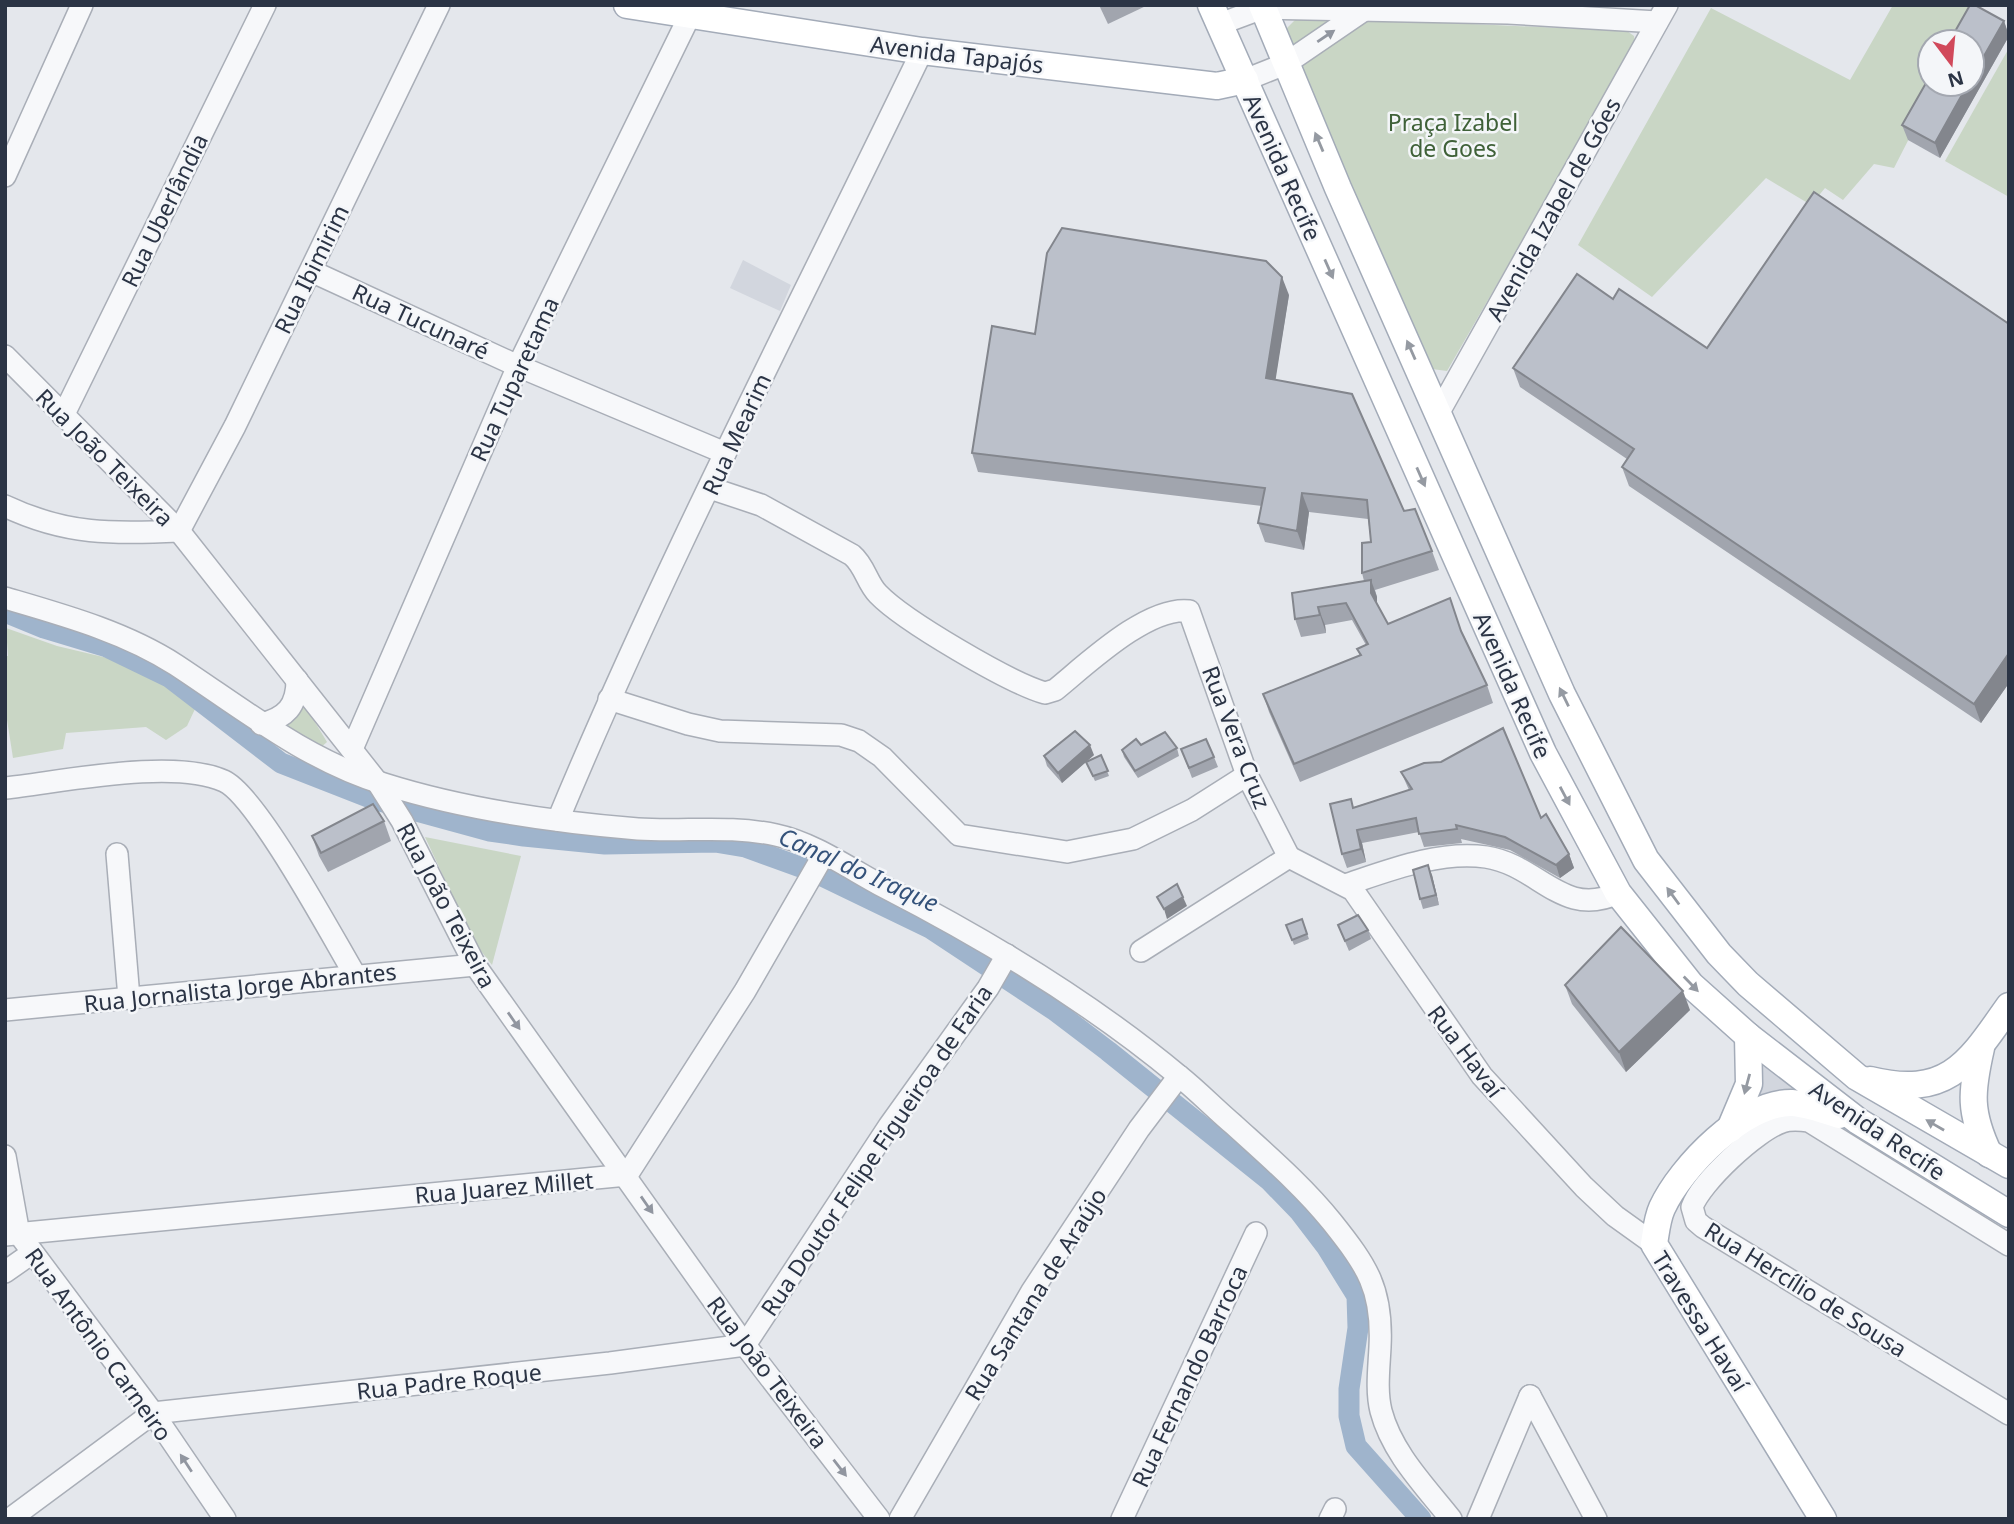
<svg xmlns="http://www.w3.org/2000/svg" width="2014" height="1524" font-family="'Noto Sans',sans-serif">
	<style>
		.built { fill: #d2d6de }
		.green { fill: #c9d6c5 }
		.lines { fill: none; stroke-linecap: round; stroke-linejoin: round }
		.canal { stroke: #9fb4cc; stroke-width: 21 }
		.minor-casing { stroke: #a9aeb7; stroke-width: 24 }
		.major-casing { stroke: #a3abb8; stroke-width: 29 }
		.minor { stroke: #f7f8fa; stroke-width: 21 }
		.major { stroke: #fff; stroke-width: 26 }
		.wall { fill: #a1a5ae }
		.shaded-wall { fill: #83868d }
		.building { fill: #bbc0ca; stroke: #83868d; stroke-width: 2 }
		.oneway { fill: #9196a0 }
		.oneway2 { fill: #959aa2 }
		.labels { text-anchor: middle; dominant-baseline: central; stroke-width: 5; stroke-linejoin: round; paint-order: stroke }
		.street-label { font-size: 23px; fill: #2b3445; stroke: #f4f6f9 }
		.park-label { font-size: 23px; fill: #3f6138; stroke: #f4f6f9 }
		.water-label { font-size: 24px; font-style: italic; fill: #34527a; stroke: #f4f6f9 }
	</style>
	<rect width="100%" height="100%" fill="#e4e7ec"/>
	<g class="built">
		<path d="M 743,260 L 791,285 L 780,311 L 730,288 Z"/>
		<path d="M 1756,1056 L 1839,1121 L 1749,1118 Z"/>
	</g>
	<g class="green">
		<path d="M 1893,5 L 1978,5 L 1959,42 L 1930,42 L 1930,84 L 1937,84 L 1894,168 L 1874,164 L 1843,200 L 1825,188 L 1811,205 L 1766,178 L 1652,297 L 1578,245 L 1711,8 L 1850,80 Z"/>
		<path d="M 1299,16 L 1627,31 L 1634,36 L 1635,45 L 1447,371 L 1432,369 L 1300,71 L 1286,29 Z"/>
		<path d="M 2009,48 L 2009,197 L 1945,161 Z"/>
		<path d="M 6,628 L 57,646 L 116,660 L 164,682 L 195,709 L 187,726 L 166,740 L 146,727 L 66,733 L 63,749 L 13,758 L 5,707 L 5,656 L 8,656 Z"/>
		<path d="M 304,704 L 327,742 L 319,749 L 284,725 Z"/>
		<path d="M 425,837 L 521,856 L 492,965 L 474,942 Z"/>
	</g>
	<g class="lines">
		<path class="canal" d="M 5,612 L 44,628 L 107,647 L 169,677 L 281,763 L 373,799 L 490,831 L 524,836 L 605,844 L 715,842 L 745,847 L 814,872 L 930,928 L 1054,1010 L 1108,1051 L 1269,1180 L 1300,1212 L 1326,1246 L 1357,1296 L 1358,1328 L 1349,1389 L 1349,1416 L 1356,1446 L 1421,1519"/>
		<defs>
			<g id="minor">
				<path d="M 1220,24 L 1263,8 L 1508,13 L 1657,22"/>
				<path d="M 1245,80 L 1285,64 L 1367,8"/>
				<path d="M 5,176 L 82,5"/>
				<path d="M 311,271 L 518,366 L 725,453"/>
				<path d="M 5,356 L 179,531 L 378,783 L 402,821 L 475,965 L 745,1345 L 879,1519"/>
				<path d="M 1439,412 L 1667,5"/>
				<path d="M 63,416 L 265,5"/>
				<path d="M 710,488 L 761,505 L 852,555 C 865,566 867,583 878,594 C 904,621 1010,683 1045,693 L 1055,690 C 1086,665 1147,606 1189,611 L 1247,775 L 1289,857"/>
				<path d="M 5,506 C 66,535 113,534 179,531 L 235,426 L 439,5"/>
				<path d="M 5,598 C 63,615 125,632 176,665 C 243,709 306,760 384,784 C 466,810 553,822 638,829 C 684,832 730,825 776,835 C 814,843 850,869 884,887 C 987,940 1089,1001 1179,1076 C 1198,1091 1215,1109 1234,1125 C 1268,1156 1303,1186 1332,1222 C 1367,1266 1383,1289 1380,1347 C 1379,1368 1376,1391 1381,1411 C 1392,1453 1425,1486 1451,1519"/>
				<path d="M 609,699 L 688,724 L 720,731 L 841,735 L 859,741 L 882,757 L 959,835 L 1067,852 L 1133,839 L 1192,810 L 1247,775"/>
				<path d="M 261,724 C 286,718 297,706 297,680"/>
				<path d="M 352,749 L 518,366 L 690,15"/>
				<path d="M 5,788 C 61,782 173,758 224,781 C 257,796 333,938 355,975"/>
				<path d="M 558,820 C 667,558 799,307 922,51"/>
				<path d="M 117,854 L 129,998"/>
				<path d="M 1289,857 L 1353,890 L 1482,1076 L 1584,1187 L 1615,1216 L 1654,1244"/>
				<path d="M 1345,885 C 1387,871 1440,850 1486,857 C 1539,865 1562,919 1618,893"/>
				<path d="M 1141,951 L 1289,857"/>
				<path d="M 5,1010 L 475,965"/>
				<path d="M 5,1156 L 19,1234 L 153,1413 L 225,1519"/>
				<path d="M 5,1235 L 627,1175 L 745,991 L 824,854"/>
				<path d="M 2009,1245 L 1809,1121 C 1800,1120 1790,1119 1782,1122 C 1757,1130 1701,1182 1692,1207 L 1696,1221 L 1703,1227 L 2009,1414"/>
				<path d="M 5,1272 L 32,1253"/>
				<path d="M 1530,1396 L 1596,1519"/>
				<path d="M 10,1519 L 153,1413 L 610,1363 L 745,1345 L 889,1126 L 988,988 L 1007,955"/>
				<path d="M 900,1519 L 1032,1291 L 1139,1129 L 1179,1076"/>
				<path d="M 1122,1519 L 1256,1233"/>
				<path d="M 1330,1519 L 1335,1509"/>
				<path d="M 1478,1519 L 1530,1396"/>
			</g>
			<g id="major">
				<path d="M 627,5 L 922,51 L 1217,86 L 1245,80"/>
				<path d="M 1211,5 L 1543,753 L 1618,893 L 1691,985 L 1748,1036 L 1858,1121 L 2009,1214"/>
				<path d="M 1262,5 L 1338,188 L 1562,694 L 1646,860 L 1719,954 L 1748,984 L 1857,1077 L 2009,1165"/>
				<path d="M 1981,1048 C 1971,1092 1969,1112 1989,1154"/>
				<path d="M 1870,1080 C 1948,1099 1969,1063 2009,1006"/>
				<path d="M 1730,1129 L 1749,1084 L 1748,1036"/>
				<path d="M 1823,1519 L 1654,1244 C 1656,1232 1657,1219 1662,1208 C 1681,1167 1744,1102 1792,1103 C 1808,1104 1824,1110 1839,1115"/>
			</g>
		</defs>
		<use href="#minor" class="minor-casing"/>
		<use href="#major" class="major-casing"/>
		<use href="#minor" class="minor"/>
		<use href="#major" class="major"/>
	</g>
	<g class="wall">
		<path d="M 1099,5 L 1148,5 L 1108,24 Z"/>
		<path d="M 2004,21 L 2009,36 L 1940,158 L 1908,140 L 1902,125 Z"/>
		<path d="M 1289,295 L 1275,379 L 1404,511 L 1432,551 L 1439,570 L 1375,590 L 1377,597 L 1377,605 L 1388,624 L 1464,636 L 1487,685 L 1493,703 L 1300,782 L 1269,712 L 1263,694 L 1360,656 L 1357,649 L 1366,645 L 1352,620 L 1325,625 L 1326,633 L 1301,637 L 1295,619 L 1364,581 L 1362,573 L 1371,542 L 1368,519 L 1309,512 L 1304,550 L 1265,542 L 1258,523 L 1262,506 L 978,472 L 972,453 L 1035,334 Z"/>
		<path d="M 1613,299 L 1707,348 L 2009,324 L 2009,683 L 1981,723 L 1629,486 L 1622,467 L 1627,459 L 1520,387 L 1513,368 Z"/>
		<path d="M 1141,745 L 1177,748 L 1179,756 L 1138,778 L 1124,757 L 1122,750 Z"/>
		<path d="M 1181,749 L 1214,757 L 1218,767 L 1192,778 Z"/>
		<path d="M 1094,755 L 1087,761 L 1101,755 L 1109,776 L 1095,781 L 1086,762 L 1062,783 L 1047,766 L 1044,756 Z"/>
		<path d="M 1401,772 L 1541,818 L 1569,854 L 1574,868 L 1560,878 L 1510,850 L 1461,839 L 1462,843 L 1424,847 L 1419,832 L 1362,843 L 1366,862 L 1347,868 L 1342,854 L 1354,807 L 1409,790 Z"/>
		<path d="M 384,821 L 391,841 L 328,872 L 319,856 L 312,836 Z"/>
		<path d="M 1432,875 L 1439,905 L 1423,909 L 1420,899 Z"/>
		<path d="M 1302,919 L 1309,939 L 1294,945 L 1286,925 Z"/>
		<path d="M 1338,925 L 1368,930 L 1371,939 L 1349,951 Z"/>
		<path d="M 1565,985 L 1690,1010 L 1626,1072 L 1572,1004 Z"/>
	</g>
	<g class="shaded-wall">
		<path d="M 2004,21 L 2009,36 L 1940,158 L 1935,143 L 1968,84 L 1972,84 L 1972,77 Z"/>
		<path d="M 1282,277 L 1289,295 L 1273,396 L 1266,378 Z"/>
		<path d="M 1302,493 L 1309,512 L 1304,550 L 1297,531 Z"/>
		<path d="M 1371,580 L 1377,597 L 1377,611 L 1371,593 Z"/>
		<path d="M 1318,607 L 1325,625 L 1326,633 L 1320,615 Z"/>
		<path d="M 2009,653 L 2009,683 L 1981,723 L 1974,704 Z"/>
		<path d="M 1090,745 L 1094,755 L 1062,783 L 1058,773 Z"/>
		<path d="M 1357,830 L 1362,843 L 1366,862 L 1361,849 Z"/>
		<path d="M 1569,854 L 1574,868 L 1560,878 L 1556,865 Z"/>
		<path d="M 1428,865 L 1432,875 L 1439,905 L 1436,895 Z"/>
		<path d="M 1183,897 L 1187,906 L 1167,919 L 1164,909 Z"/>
		<path d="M 1683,991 L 1690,1010 L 1626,1072 L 1619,1052 Z"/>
	</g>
	<g class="building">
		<path d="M 1970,5 L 1975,5 L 2004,21 L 1972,77 L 1972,42 L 1949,42 Z"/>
		<path d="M 1930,76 L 1930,84 L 1968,84 L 1935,143 L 1902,125 Z"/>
		<path d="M 1814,192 L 2009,324 L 2009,653 L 1974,704 L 1622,467 L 1634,449 L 1513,368 L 1577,274 L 1613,299 L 1619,289 L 1707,348 Z"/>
		<path d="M 1062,228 L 1266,261 L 1282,277 L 1266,378 L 1352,394 L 1404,511 L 1415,509 L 1432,551 L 1362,573 L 1362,543 L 1371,542 L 1367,500 L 1302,493 L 1297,531 L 1258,523 L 1265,488 L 972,453 L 992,326 L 1035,334 L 1047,253 Z"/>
		<path d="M 1371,580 L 1371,593 L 1388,624 L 1450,598 L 1461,631 L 1487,685 L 1294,764 L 1263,694 L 1361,655 L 1357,649 L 1368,644 L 1346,603 L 1318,607 L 1320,615 L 1295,619 L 1292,593 Z"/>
		<path d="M 1503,728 L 1541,818 L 1546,814 L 1569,854 L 1556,865 L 1505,837 L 1456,825 L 1457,829 L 1419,834 L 1416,818 L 1357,830 L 1361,849 L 1342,854 L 1330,804 L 1351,799 L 1353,808 L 1412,789 L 1401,772 L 1424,763 L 1441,762 Z"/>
		<path d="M 1075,731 L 1090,745 L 1058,773 L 1044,756 Z"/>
		<path d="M 1165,732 L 1177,748 L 1135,771 L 1122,750 L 1136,739 L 1141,745 Z"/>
		<path d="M 1206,739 L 1214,757 L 1189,768 L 1181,749 Z"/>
		<path d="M 1101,755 L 1108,771 L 1093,776 L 1086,762 Z"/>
		<path d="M 373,804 L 384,821 L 321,853 L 312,836 Z"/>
		<path d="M 1428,865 L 1436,895 L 1420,899 L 1413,870 Z"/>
		<path d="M 1177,884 L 1183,897 L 1164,909 L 1157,897 Z"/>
		<path d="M 1358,915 L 1368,930 L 1345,941 L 1338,925 Z"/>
		<path d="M 1302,919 L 1307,934 L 1292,940 L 1286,925 Z"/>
		<path d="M 1621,927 L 1683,991 L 1619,1052 L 1565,985 Z"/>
	</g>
	<defs><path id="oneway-solid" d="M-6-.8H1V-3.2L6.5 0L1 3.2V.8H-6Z" transform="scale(1.75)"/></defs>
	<g class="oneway">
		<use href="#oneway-solid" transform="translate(1326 36) rotate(-34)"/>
		<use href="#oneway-solid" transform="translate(514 1021) rotate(55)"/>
		<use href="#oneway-solid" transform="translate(647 1205) rotate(55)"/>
		<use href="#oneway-solid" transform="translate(186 1463) rotate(-123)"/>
		<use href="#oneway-solid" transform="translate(840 1468) rotate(52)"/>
	</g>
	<g class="oneway2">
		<use href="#oneway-solid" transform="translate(1319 142) rotate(-113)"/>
		<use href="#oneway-solid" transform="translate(1329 269) rotate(66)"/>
		<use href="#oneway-solid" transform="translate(1411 350) rotate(-114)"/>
		<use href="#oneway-solid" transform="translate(1421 477) rotate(66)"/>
		<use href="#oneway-solid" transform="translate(1564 697) rotate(-116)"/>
		<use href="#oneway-solid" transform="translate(1565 796) rotate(62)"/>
		<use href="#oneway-solid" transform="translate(1673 896) rotate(-126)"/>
		<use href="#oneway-solid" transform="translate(1691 984) rotate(46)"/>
		<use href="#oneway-solid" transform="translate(1747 1084) rotate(105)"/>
		<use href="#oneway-solid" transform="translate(1935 1125) rotate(-150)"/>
	</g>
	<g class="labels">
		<g class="street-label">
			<text transform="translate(957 54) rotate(7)">Avenida Tapajós</text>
			<text transform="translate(1283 167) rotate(66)">Avenida Recife</text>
			<text transform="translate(1553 209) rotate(-61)">Avenida Izabel de Góes</text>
			<text transform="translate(164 210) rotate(-64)">Rua Uberlândia</text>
			<text transform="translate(311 269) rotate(-64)">Rua Ibimirim</text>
			<text transform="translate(421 321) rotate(25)">Rua Tucunaré</text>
			<text transform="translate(514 379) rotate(-65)">Rua Tuparetama</text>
			<text transform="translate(736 434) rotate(-65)">Rua Mearim</text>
			<text transform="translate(105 457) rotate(45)">Rua João Teixeira</text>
			<text transform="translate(1513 685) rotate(66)">Avenida Recife</text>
			<text transform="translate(1237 737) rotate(69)">Rua Vera Cruz</text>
			<text transform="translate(447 905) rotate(62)">Rua João Teixeira</text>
			<text transform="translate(240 987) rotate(-6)">Rua Jornalista Jorge Abrantes</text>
			<text transform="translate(1466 1051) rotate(53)">Rua Havaí</text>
			<text transform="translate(1878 1130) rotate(34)">Avenida Recife</text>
			<text transform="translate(876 1150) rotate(-56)">Rua Doutor Felipe Figueiroa de Faria</text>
			<text transform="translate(504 1187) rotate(-5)">Rua Juarez Millet</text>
			<text transform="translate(1806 1289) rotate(32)">Rua Hercílio de Sousa</text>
			<text transform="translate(1035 1294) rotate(-58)">Rua Santana de Araújo</text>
			<text transform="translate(1701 1321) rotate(58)">Travessa Havaí</text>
			<text transform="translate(99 1344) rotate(54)">Rua Antônio Carneiro</text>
			<text transform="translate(768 1372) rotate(53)">Rua João Teixeira</text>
			<text transform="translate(1189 1376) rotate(-65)">Rua Fernando Barroca</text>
			<text transform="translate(449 1381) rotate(-6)">Rua Padre Roque</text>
		</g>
		<g class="park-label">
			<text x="1453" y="122">Praça Izabel<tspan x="1453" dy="26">de Goes</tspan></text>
		</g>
		<g class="water-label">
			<text transform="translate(859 869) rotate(24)">Canal do Iraque</text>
		</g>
	</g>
	<rect width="2014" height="1524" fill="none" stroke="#2b3445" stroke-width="14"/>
	<g transform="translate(1951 63) rotate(164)"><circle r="33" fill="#f4f6f9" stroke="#a4a8b1" stroke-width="2"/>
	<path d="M0-5L12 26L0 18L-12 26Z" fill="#d1495b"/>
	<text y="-10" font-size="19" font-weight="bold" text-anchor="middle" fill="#2b3445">N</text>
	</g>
</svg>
